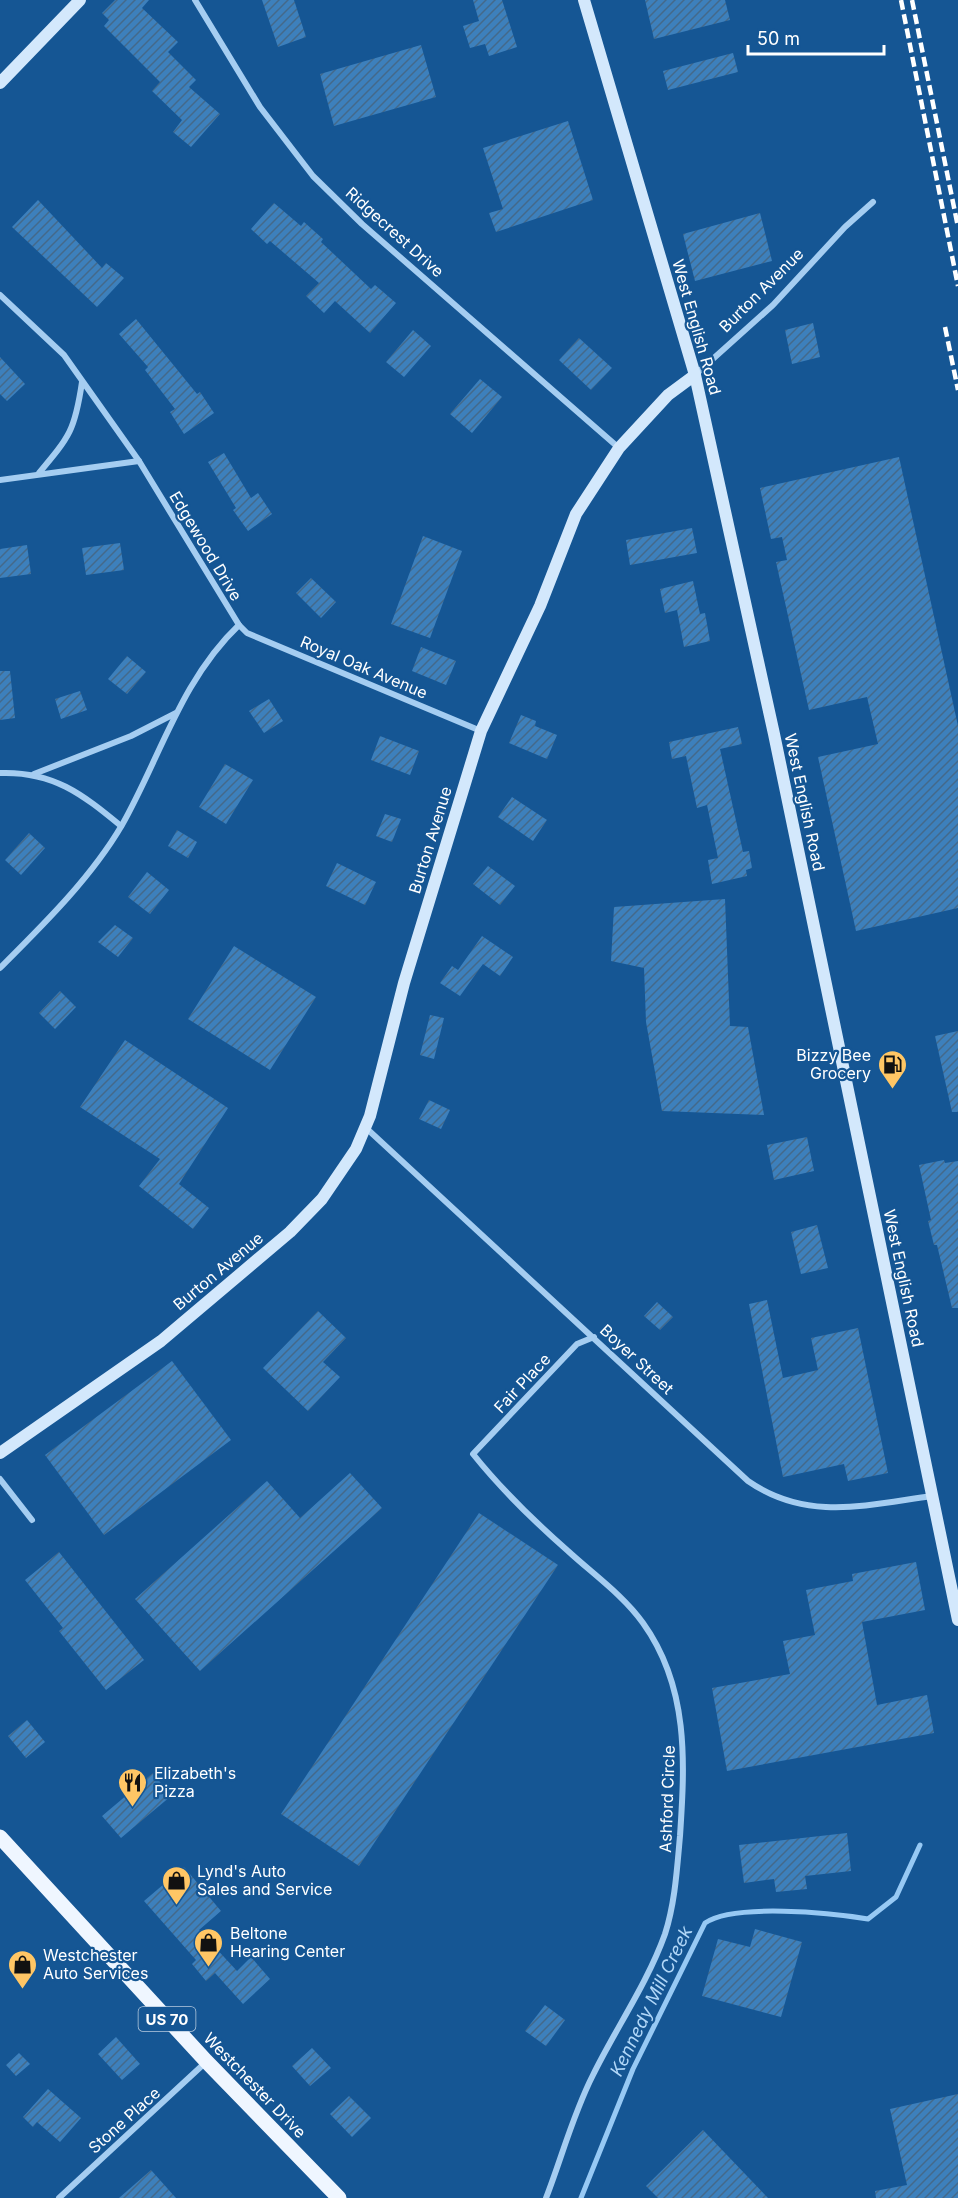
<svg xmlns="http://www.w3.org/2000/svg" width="958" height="2198" font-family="Inter,sans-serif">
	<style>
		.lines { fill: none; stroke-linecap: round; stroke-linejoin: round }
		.stream { stroke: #97c9f4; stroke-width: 5 }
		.building { fill: url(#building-hatch) }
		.street { stroke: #a5cdf1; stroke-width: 6 }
		.secondary { stroke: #d3e8fc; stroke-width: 12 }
		.primary { stroke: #eff6ff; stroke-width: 15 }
		.rail { stroke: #fff; stroke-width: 4.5; stroke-dasharray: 10 4.5; stroke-linecap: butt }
		.labels { text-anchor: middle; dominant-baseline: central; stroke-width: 4.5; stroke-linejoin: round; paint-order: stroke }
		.shield { fill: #155694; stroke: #b9ccdf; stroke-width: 1.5 }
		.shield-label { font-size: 15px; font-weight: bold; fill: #fff }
		.street-label { font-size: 16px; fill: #fff; stroke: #155694 }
		.poi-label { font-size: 16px; fill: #fff; stroke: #155694; text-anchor: start }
		.water-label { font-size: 18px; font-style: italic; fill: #b1d7f8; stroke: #155694 }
	</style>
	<defs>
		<pattern id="building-hatch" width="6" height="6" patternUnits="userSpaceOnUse" patternTransform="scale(1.5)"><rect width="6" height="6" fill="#3d80bc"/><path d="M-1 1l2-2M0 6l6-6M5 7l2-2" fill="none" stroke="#44698a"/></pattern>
	</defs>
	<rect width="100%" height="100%" fill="#155694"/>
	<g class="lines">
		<path class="stream" d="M 581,2198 L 633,2069 L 705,1923 C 734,1903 832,1913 868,1919 L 896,1897 L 920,1845"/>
	</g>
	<g class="building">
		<path d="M 115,0 L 149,0 L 142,8 L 178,42 L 168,52 L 196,80 L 189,87 L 220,114 L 191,147 L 173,132 L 182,120 L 152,91 L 160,82 L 104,26 L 109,20 L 102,13 Z"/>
		<path d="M 262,0 L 294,0 L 306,37 L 278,47 Z"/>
		<path d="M 473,0 L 502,0 L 517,47 L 489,56 L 485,44 L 470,48 L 463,26 L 479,21 Z"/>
		<path d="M 645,0 L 725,0 L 730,20 L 654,39 Z"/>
		<path d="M 421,45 L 436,97 L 334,126 L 320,74 Z"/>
		<path d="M 733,53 L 738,72 L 668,90 L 663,71 Z"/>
		<path d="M 568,121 L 593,200 L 496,232 L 489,213 L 503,209 L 483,148 Z"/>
		<path d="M 38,200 L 102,268 L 106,263 L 124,278 L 97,307 L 12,227 Z"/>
		<path d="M 274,203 L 301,226 L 304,222 L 323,239 L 321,242 L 371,289 L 375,285 L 396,303 L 370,333 L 335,301 L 324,313 L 306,296 L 319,283 L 270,241 L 267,244 L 251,229 Z"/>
		<path d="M 760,213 L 772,261 L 695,281 L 683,234 Z"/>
		<path d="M 136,319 L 197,394 L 200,392 L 214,413 L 184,434 L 170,412 L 175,409 L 145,370 L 148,367 L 119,334 Z"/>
		<path d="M 813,323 L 820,357 L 792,364 L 785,330 Z"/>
		<path d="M 413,330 L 431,346 L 404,377 L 386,362 Z"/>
		<path d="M 579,338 L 612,368 L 591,390 L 559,360 Z"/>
		<path d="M 0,357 L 25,384 L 7,401 L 0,394 Z"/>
		<path d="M 480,379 L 502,397 L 472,433 L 450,414 Z"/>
		<path d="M 224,453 L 251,498 L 258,493 L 272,514 L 248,531 L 233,510 L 236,508 L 208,462 Z"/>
		<path d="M 899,457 L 958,726 L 958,908 L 856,931 L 818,757 L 878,744 L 867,697 L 809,710 L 776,562 L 787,560 L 782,537 L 771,539 L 760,488 Z"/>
		<path d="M 692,528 L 697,553 L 630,565 L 626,540 Z"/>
		<path d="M 423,536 L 462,551 L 430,638 L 391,624 Z"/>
		<path d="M 120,543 L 124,570 L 86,575 L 82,548 Z"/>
		<path d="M 27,545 L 31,574 L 0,578 L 0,549 Z"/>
		<path d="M 311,578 L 336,602 L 321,618 L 296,593 Z"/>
		<path d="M 693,581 L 700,614 L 705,613 L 710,641 L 684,647 L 677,610 L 665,613 L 660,589 Z"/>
		<path d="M 421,647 L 456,661 L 446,685 L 412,671 Z"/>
		<path d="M 127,656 L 146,672 L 127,694 L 108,679 Z"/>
		<path d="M 0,671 L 10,671 L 15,718 L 0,720 Z"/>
		<path d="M 80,691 L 87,710 L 61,719 L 55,699 Z"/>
		<path d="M 269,699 L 283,721 L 264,733 L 249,711 Z"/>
		<path d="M 521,715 L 536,721 L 535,726 L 557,735 L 547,759 L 509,743 Z"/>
		<path d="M 738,727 L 742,744 L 720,749 L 743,852 L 749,851 L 752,868 L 746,870 L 747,876 L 712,884 L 708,860 L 718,858 L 707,805 L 697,808 L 686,756 L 672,759 L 669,742 Z"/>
		<path d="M 380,736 L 419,751 L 410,775 L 371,760 Z"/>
		<path d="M 225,764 L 253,780 L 226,824 L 199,807 Z"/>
		<path d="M 512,797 L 547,820 L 533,841 L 498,817 Z"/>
		<path d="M 385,814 L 401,819 L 392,842 L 376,836 Z"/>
		<path d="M 177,830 L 197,842 L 188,858 L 168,846 Z"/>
		<path d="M 29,833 L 45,848 L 21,875 L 5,860 Z"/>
		<path d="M 337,863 L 376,882 L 365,905 L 326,886 Z"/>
		<path d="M 488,866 L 515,886 L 500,905 L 473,884 Z"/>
		<path d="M 147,872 L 169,890 L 150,914 L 128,897 Z"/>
		<path d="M 725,899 L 730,1026 L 748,1027 L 764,1115 L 662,1111 L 646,1022 L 644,968 L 611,961 L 614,907 Z"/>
		<path d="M 115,925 L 133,938 L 118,957 L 98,942 Z"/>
		<path d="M 482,936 L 513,957 L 500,976 L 483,964 L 460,996 L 440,983 L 452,966 L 458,970 Z"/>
		<path d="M 234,946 L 316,997 L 270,1070 L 188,1019 Z"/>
		<path d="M 60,991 L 76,1007 L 55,1029 L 39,1013 Z"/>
		<path d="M 430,1015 L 444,1018 L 434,1059 L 420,1055 Z"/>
		<path d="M 958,1031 L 958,1112 L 952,1112 L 935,1036 Z"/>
		<path d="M 125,1040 L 228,1108 L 179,1184 L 209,1208 L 193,1229 L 139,1186 L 160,1159 L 80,1107 Z"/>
		<path d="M 429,1100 L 450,1110 L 441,1129 L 419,1119 Z"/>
		<path d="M 807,1137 L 814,1171 L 774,1180 L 767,1145 Z"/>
		<path d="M 944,1160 L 945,1163 L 958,1161 L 958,1308 L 952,1308 L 937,1245 L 934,1245 L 928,1221 L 931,1220 L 919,1165 Z"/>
		<path d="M 817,1225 L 828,1268 L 801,1274 L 791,1232 Z"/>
		<path d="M 767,1300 L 783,1378 L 818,1370 L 811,1338 L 858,1328 L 888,1473 L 848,1481 L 844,1464 L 783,1477 L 749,1304 Z"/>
		<path d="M 657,1302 L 673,1317 L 660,1330 L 644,1316 Z"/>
		<path d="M 318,1311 L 346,1338 L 323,1362 L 340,1377 L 308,1411 L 263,1368 Z"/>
		<path d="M 172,1361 L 231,1440 L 104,1535 L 45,1455 Z"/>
		<path d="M 350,1473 L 382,1508 L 200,1671 L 135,1599 L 267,1481 L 300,1518 Z"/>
		<path d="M 479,1513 L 558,1565 L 359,1866 L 281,1814 Z"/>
		<path d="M 59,1552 L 144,1660 L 106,1690 L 59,1631 L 63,1628 L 25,1580 Z"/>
		<path d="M 916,1562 L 925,1610 L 862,1622 L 877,1705 L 927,1695 L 934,1733 L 727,1771 L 712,1688 L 790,1674 L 783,1641 L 815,1635 L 806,1590 L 853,1581 L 852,1574 Z"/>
		<path d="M 27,1720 L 45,1742 L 26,1758 L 8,1736 Z"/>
		<path d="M 153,1773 L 171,1796 L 121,1838 L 102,1816 Z"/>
		<path d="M 847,1833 L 851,1871 L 805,1876 L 807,1889 L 776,1892 L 774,1879 L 744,1883 L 739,1845 Z"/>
		<path d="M 184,1867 L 221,1911 L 199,1930 L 237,1971 L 251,1957 L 270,1979 L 243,2004 L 215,1973 L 206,1981 L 192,1964 L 196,1960 L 144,1901 Z"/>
		<path d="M 755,1929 L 802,1942 L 781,2017 L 702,1996 L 718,1939 L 750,1947 Z"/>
		<path d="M 545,2005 L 565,2020 L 546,2046 L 525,2031 Z"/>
		<path d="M 116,2037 L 140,2064 L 122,2080 L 98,2054 Z"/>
		<path d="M 312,2048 L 331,2068 L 310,2086 L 292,2066 Z"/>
		<path d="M 19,2053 L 30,2064 L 16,2076 L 6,2065 Z"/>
		<path d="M 48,2089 L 81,2118 L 60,2142 L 37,2122 L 33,2127 L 23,2117 Z"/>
		<path d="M 958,2094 L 958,2198 L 876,2198 L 875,2191 L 907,2185 L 890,2109 Z"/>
		<path d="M 349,2096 L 371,2118 L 352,2137 L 330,2114 Z"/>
		<path d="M 703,2130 L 768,2198 L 658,2198 L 646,2186 Z"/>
		<path d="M 151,2170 L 176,2198 L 119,2198 Z"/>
	</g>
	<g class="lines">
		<g class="street">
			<path d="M 195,0 L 260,107 L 313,176 L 362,224 L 619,448"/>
			<path d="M 0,295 L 64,355 L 139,461 L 239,625 L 247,633 L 481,731"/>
			<path d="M 695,375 L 773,305 L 845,227 L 873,202"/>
			<path d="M 39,473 C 70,436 75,430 82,382"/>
			<path d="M 0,480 L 139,461"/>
			<path d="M 0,773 C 53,771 82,794 121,826"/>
			<path d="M 34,774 L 131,736 L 176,713"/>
			<path d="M 0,968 C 43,925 91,878 122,825 C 160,758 181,680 239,625"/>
			<path d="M 365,1127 L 748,1481 C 807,1522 867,1505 932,1496"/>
			<path d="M 0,1479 L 32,1520"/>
			<path d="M 59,2198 L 206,2062"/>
			<path d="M 546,2198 C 562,2157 573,2114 593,2075 C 616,2028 647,1984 665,1934 C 675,1903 677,1869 680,1836 C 685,1762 689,1687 643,1623 C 623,1595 593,1574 568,1551 C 535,1522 501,1489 473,1454 L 577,1344 L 594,1337"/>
		</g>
		<g class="secondary">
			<path d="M 584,0 L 695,375 L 774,734 L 958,1620"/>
			<path d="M 0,83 L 80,0"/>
			<path d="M 0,1453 L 161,1341 L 290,1232 L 322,1199 L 356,1149 L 370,1116 L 404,983 L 481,731 L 540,606 L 576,514 L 619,448 L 668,395 L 695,375"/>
		</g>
		<path class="primary" d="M 0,1837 L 206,2061 L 339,2198"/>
		<g class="rail">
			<path d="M 901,0 L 958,286"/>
			<path d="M 912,0 L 958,227"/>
			<path d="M 945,327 L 958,390"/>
		</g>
	</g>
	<defs>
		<symbol id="fuel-pin" viewBox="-11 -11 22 30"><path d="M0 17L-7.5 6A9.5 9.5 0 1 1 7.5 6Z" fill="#ffc665" stroke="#155694"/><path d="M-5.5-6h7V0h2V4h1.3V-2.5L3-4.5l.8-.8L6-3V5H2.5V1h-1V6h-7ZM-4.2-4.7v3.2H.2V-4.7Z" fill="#111"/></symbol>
		<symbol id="restaurant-pin" viewBox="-11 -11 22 30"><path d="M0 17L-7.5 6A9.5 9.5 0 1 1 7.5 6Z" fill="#ffc665" stroke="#155694"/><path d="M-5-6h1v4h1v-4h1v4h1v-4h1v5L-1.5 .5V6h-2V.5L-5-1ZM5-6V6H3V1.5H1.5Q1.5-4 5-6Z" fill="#111"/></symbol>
		<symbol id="shop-pin" viewBox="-11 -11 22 30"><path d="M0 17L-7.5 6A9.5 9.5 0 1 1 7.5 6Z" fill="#ffc665" stroke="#155694"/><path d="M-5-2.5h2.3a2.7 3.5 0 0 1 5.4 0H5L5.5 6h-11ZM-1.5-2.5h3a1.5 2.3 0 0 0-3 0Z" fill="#111"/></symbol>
	</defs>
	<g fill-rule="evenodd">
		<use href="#fuel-pin" x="876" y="1048" width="33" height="45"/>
		<use href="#restaurant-pin" x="116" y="1766" width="33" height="45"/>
		<use href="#shop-pin" x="160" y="1864" width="33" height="45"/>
		<use href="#shop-pin" x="192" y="1926" width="33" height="45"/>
		<use href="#shop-pin" x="6" y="1948" width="33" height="45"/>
	</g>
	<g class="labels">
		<rect class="shield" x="138.5" y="2007" width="57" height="24" rx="4.5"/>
		<g class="shield-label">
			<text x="167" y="2019">US 70</text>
		</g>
		<g class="street-label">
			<text transform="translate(395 232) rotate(42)">Ridgecrest Drive</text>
			<text transform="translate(761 290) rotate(-45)">Burton Avenue</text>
			<text transform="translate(697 327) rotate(74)">West English Road</text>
			<text transform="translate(206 546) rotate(59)">Edgewood Drive</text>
			<text transform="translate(364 667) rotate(23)">Royal Oak Avenue</text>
			<text transform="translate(805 802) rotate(78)">West English Road</text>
			<text transform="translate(430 840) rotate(-73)">Burton Avenue</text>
			<text transform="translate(218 1271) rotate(-40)">Burton Avenue</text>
			<text transform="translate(904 1278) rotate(78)">West English Road</text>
			<text transform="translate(637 1359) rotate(43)">Boyer Street</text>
			<text transform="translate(522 1383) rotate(-47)">Fair Place</text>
			<text transform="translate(667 1799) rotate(-88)">Ashford Circle</text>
			<text transform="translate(255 2085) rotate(46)">Westchester Drive</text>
			<text transform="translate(124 2120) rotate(-42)">Stone Place</text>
		</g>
		<g class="poi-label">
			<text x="871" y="1055" text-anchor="end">Bizzy Bee<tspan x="871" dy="18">Grocery</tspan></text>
			<text x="154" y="1773">Elizabeth's<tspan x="154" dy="18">Pizza</tspan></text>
			<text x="197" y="1871">Lynd's Auto<tspan x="197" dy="18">Sales and Service</tspan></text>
			<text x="230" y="1933">Beltone<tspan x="230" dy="18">Hearing Center</tspan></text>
			<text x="43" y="1955">Westchester<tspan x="43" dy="18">Auto Services</tspan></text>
		</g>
		<g class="water-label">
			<text transform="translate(651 2001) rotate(-64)">Kennedy Mill Creek</text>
		</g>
	</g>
	<path d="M748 45v9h136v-9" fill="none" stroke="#ffffff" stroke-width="3"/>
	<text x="757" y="45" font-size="18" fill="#ffffff" stroke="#155694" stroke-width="4.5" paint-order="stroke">50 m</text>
</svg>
